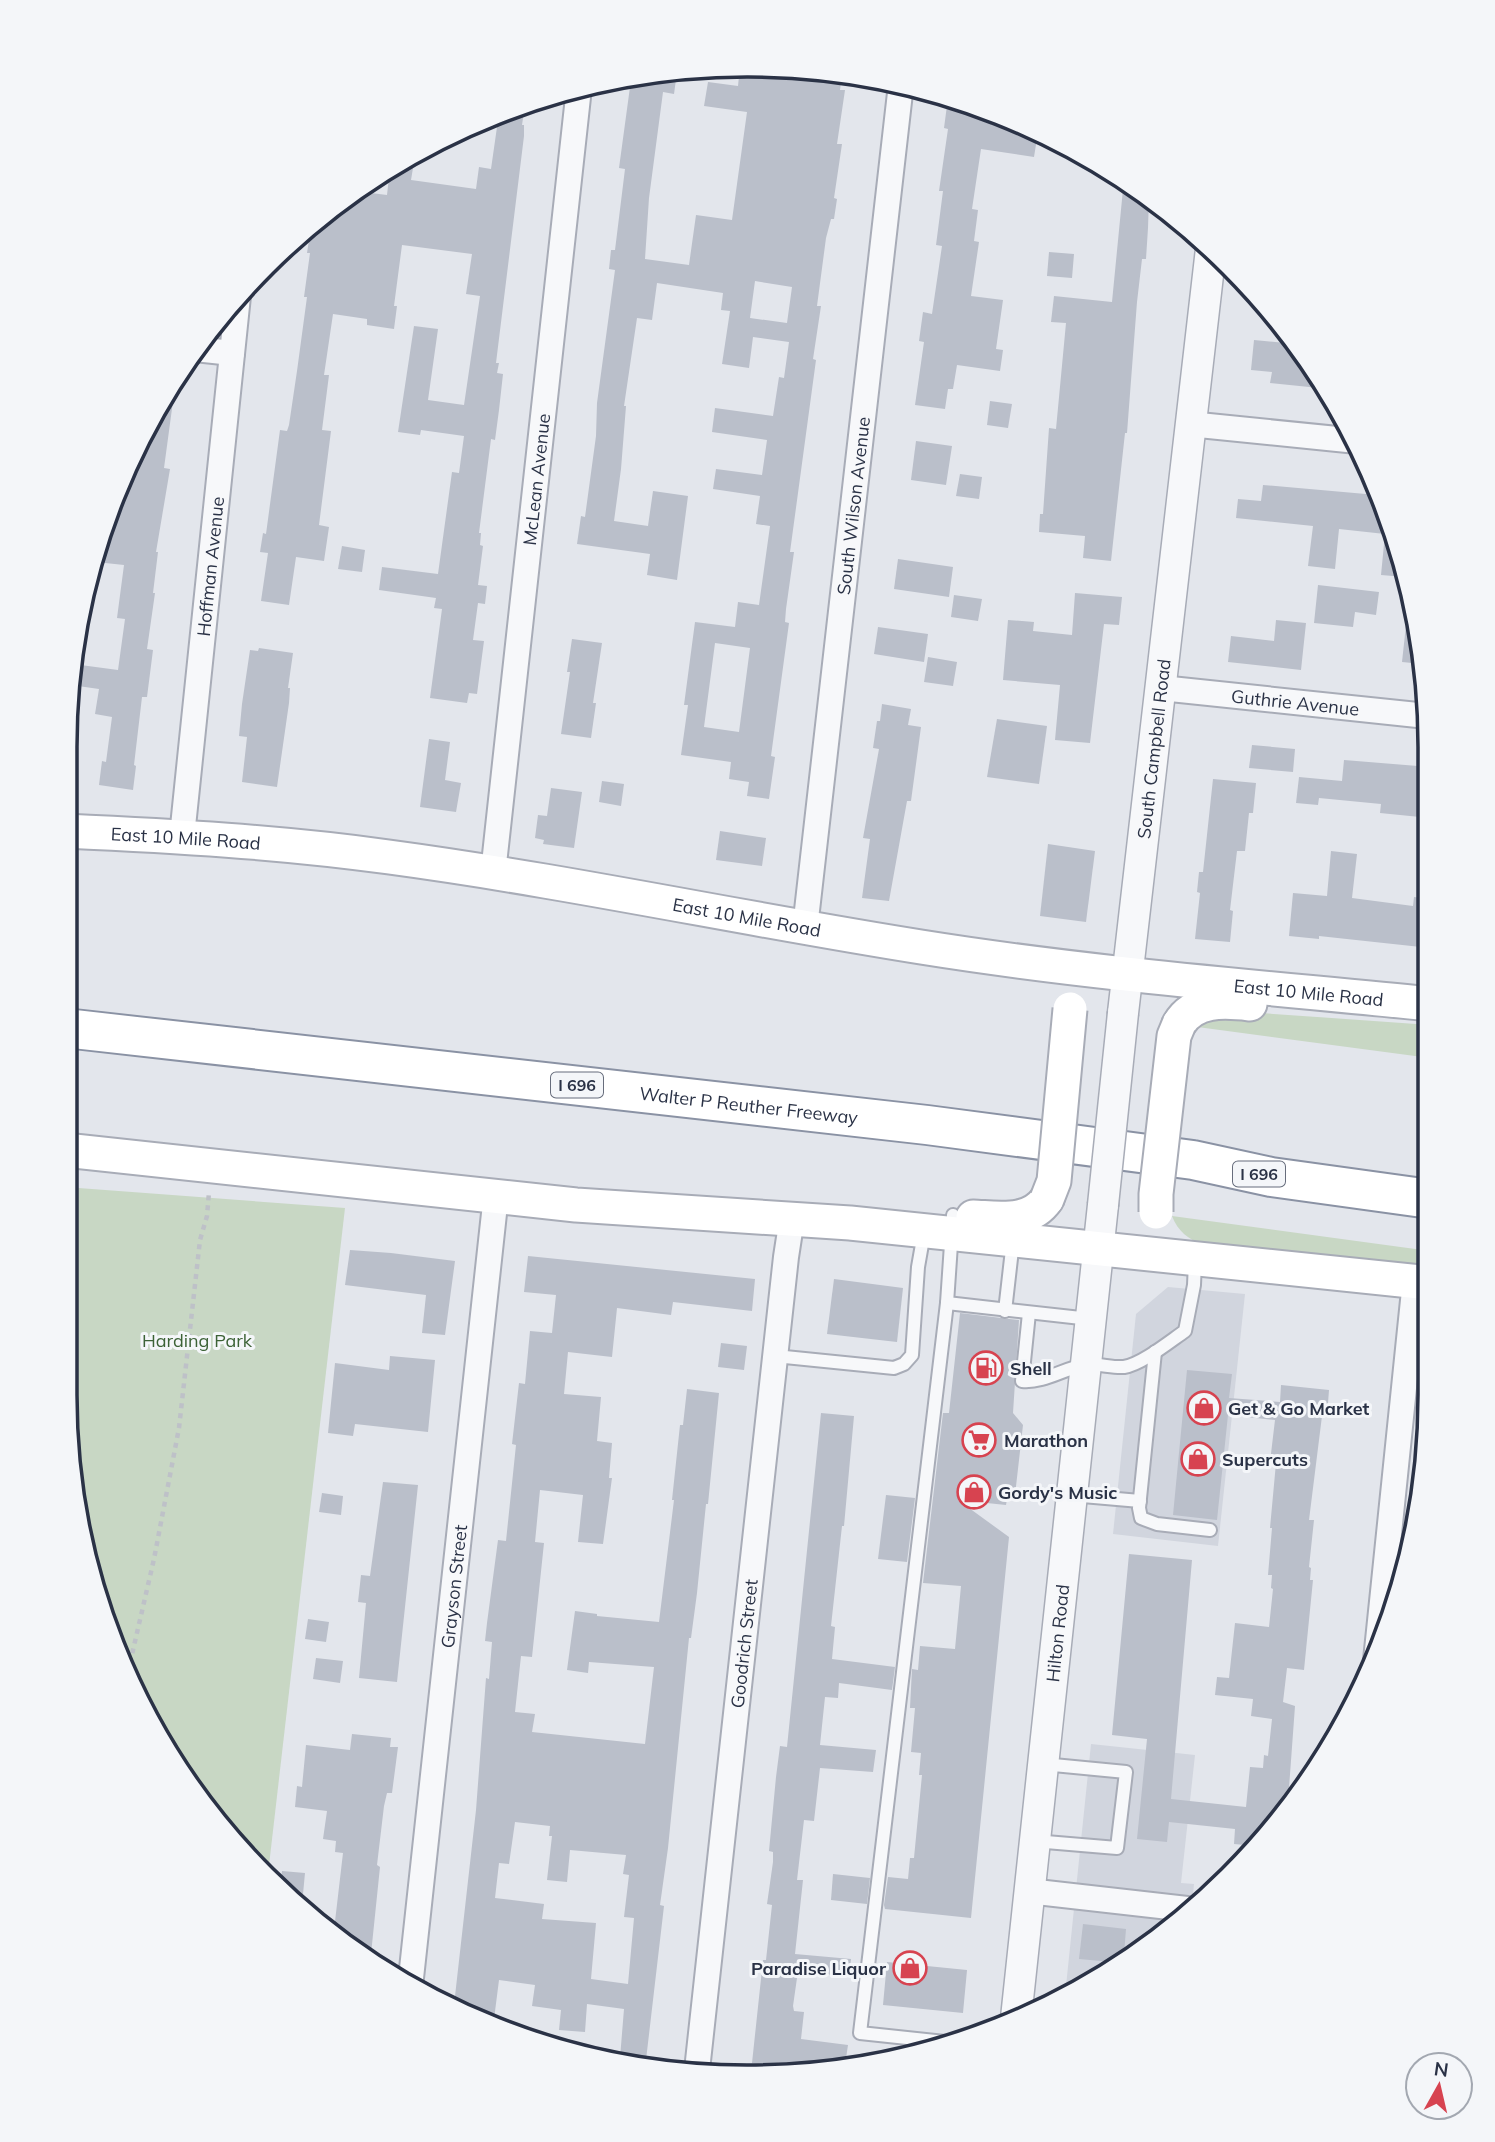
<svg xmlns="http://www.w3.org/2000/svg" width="1495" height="2142" font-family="Mulish,sans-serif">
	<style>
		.built { fill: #d1d5de }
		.green { fill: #c8d7c4 }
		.building { fill: #babfca; fill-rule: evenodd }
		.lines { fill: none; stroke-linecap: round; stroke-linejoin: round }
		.service-casing { stroke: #a8acb7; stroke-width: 16 }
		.minor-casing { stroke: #a8acb7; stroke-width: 28 }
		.tertiary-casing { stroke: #a8acb7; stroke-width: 33 }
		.secondary-casing { stroke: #a8acb7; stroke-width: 37 }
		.motorway-casing { stroke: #8a92a4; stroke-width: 42 }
		.path { stroke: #bec1c8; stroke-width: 4.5; stroke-dasharray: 5 5; stroke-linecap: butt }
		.service { stroke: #f7f8fa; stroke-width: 12 }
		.minor { stroke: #f7f8fa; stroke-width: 24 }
		.tertiary { stroke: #f7f8fa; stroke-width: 30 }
		.secondary { stroke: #fff; stroke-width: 33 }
		.motorway { stroke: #fff; stroke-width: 38 }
		.tertiary-bridge-casing { stroke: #a8acb7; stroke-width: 33; stroke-linecap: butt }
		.secondary-bridge-casing { stroke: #a8acb7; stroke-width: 37; stroke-linecap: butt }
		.tertiary-bridge { stroke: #f7f8fa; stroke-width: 30 }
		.secondary-bridge { stroke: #fff; stroke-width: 33 }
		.labels { text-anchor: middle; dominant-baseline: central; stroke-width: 6; stroke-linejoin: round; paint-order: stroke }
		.shield { fill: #f4f6f9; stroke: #676d7c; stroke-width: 2 }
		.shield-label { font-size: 16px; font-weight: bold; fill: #2a3246 }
		.street-label { font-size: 18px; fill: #2a3246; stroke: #f4f6f9 }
		.park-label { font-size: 18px; fill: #3c6236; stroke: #f4f6f9 }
		.poi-label { font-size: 18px; font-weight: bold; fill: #2a3246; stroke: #f4f6f9; text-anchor: start }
		.rim { fill: none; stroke: #2a3246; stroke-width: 3.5 }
	</style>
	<rect width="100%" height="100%" fill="#e3e6ec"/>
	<g class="built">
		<path d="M 1168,1287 L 1245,1294 L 1218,1546 L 1113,1534 L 1136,1314 Z"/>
		<path d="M 1091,1744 L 1195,1755 L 1181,1883 L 1194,1884 L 1192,1905 L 1065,1996 Z"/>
	</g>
	<g class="green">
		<path d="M 1219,1010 L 1430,1025 L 1430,1058 L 1190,1026 Z"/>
		<path d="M 65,1187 L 345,1208 L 268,1874 L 180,1773 L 88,1572 L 65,1394 Z"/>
		<path d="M 1172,1216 L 1430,1251 L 1430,1270 L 1202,1245 C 1188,1238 1178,1232 1172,1216 Z"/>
	</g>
	<g class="building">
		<path d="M 748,65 L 842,74 L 840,90 L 845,90 L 837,144 L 842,144 L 834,198 L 837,199 L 834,219 L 831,219 L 826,238 L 817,306 L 821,306 L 813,359 L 816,360 L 790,552 L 794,552 L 786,609 L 785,622 L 789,623 L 771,756 L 775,757 L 769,799 L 747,796 L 749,782 L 729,779 L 731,762 L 681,755 L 688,705 L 684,705 L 695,622 L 735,627 L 738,602 L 759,605 L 770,526 L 756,524 L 760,496 L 713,489 L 716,469 L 762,475 L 767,440 L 712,432 L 715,408 L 773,416 L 779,377 L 784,378 L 789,342 L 753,337 L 749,368 L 722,364 L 730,311 L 721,310 L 723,293 L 657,283 L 652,320 L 637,318 L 624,406 L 626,406 L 621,469 L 614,521 L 648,526 L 653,491 L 688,496 L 677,580 L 647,575 L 650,554 L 577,544 L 581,516 L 585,517 L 596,436 L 597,403 L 615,270 L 609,269 L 611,250 L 615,250 L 625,169 L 619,168 L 630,87 L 613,85 L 614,78 L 677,72 L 674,94 L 663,92 L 649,198 L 645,259 L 689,265 L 696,215 L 732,220 L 747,112 L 704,106 L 708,82 L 738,86 L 740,66 ZM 755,281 L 792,287 L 787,323 L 750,318 ZM 715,643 L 750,648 L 739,732 L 704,727 Z"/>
		<path d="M 948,98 L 993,112 L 991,125 L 1038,132 L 1034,157 L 981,149 L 972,209 L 978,210 L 974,241 L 979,242 L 971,296 L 1003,300 L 996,349 L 1003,350 L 1000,371 L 957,365 L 953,389 L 948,389 L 945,409 L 915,405 L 924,342 L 919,341 L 923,312 L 932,314 L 942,246 L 936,245 L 943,191 L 939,191 L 948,129 L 944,128 Z"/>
		<path d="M 525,105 L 522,125 L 524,125 L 524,136 L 496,363 L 499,363 L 497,373 L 503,374 L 499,410 L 495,440 L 491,439 L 479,533 L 481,533 L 480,545 L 483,546 L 478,585 L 487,586 L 485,604 L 478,603 L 473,640 L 484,641 L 477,694 L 469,693 L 467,703 L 430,698 L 442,609 L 434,608 L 436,598 L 379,590 L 382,567 L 438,574 L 452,472 L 459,473 L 464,436 L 421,430 L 420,435 L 398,432 L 414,326 L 438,329 L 428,400 L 464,405 L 480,296 L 466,294 L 472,254 L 402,245 L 394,306 L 397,306 L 394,329 L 367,325 L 367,319 L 333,314 L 324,375 L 329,375 L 322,430 L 331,431 L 319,525 L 329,527 L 324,561 L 296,557 L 289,605 L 261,601 L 268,553 L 260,552 L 263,533 L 266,534 L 280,430 L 287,431 L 289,425 L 297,371 L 307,297 L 304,297 L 310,253 L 307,253 L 311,227 L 355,191 L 387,195 L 390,168 L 395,166 L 413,168 L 411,180 L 476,189 L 479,167 L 491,169 L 499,113 Z"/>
		<path d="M 1124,179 L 1149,198 L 1148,228 L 1146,259 L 1142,259 L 1137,302 L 1127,433 L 1125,433 L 1111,561 L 1083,558 L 1085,536 L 1039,532 L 1040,514 L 1043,514 L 1049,428 L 1056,429 L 1066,323 L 1051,322 L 1054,296 L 1112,302 Z"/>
		<path d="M 1049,252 L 1074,254 L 1072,278 L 1047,276 Z"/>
		<path d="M 1254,340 L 1286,343 L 1319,388 L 1270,383 L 1272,372 L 1251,370 Z"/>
		<path d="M 176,379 L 164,468 L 170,469 L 156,552 L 158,552 L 153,593 L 155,593 L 147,649 L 153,650 L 147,697 L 142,697 L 134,765 L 136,766 L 133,790 L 99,785 L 102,761 L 106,762 L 112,717 L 95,714 L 99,689 L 71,685 L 73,664 L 118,670 L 125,619 L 117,618 L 124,565 L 96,562 L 135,445 Z"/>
		<path d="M 990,401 L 1012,404 L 1008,428 L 987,425 Z"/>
		<path d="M 916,441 L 952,446 L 946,485 L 911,480 Z"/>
		<path d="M 960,474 L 982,477 L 979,499 L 956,496 Z"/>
		<path d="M 1263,485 L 1377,495 L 1405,577 L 1381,575 L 1385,534 L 1339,529 L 1335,569 L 1308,566 L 1313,526 L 1236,518 L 1238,499 L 1261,501 Z"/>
		<path d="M 342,546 L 365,550 L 362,572 L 338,569 Z"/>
		<path d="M 898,559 L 953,567 L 949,597 L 894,589 Z"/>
		<path d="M 1318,585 L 1379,592 L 1376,615 L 1355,612 L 1353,627 L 1314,623 Z"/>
		<path d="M 1075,593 L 1122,597 L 1119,625 L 1104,624 L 1090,743 L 1055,740 L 1060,685 L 1003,680 L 1008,620 L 1034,622 L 1033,631 L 1072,635 Z"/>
		<path d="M 954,595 L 982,599 L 978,621 L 951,617 Z"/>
		<path d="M 1408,607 L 1415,607 L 1417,615 L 1422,664 L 1402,662 Z"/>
		<path d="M 1276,620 L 1306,623 L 1301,670 L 1228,662 L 1231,636 L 1274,641 Z"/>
		<path d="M 878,627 L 928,634 L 924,662 L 874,654 Z"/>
		<path d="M 572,639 L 602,643 L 593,703 L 596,703 L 591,738 L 561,734 L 570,672 L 567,672 Z"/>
		<path d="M 259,648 L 293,653 L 288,688 L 290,688 L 289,703 L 277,787 L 242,782 L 247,737 L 239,736 L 242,704 L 250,650 L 258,651 Z"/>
		<path d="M 928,657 L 957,662 L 953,686 L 924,682 Z"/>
		<path d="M 882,704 L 911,709 L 908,725 L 921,727 L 911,801 L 907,801 L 889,901 L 862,898 L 870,839 L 863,838 L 879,749 L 873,748 L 877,721 L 880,721 Z"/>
		<path d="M 997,719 L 1047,726 L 1039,784 L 987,777 Z"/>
		<path d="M 429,739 L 450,742 L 445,780 L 461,783 L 456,812 L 420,807 Z"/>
		<path d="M 1252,745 L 1295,749 L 1293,772 L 1249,768 Z"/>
		<path d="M 1344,760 L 1430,767 L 1430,818 L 1380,813 L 1381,804 L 1319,798 L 1318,805 L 1296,803 L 1299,777 L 1342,781 Z"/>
		<path d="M 1213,779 L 1256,783 L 1253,813 L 1249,813 L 1245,851 L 1237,851 L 1230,910 L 1233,911 L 1230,942 L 1195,939 L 1200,893 L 1197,892 L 1199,872 L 1203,872 Z"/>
		<path d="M 602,781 L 624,784 L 621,806 L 599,802 Z"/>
		<path d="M 551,788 L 582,792 L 574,848 L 543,844 L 544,840 L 535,838 L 538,815 L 547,816 Z"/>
		<path d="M 720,831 L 766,838 L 762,866 L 716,860 Z"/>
		<path d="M 1048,844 L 1095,851 L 1086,922 L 1040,916 Z"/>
		<path d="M 1331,851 L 1357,854 L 1352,898 L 1413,906 L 1414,897 L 1430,899 L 1430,948 L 1319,936 L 1319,939 L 1289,936 L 1293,893 L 1327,896 Z"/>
		<path d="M 350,1250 L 391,1253 L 455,1261 L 445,1335 L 422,1333 L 426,1295 L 345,1285 Z"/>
		<path d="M 528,1256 L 755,1279 L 752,1311 L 673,1302 L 671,1315 L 617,1308 L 612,1357 L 568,1352 L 564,1394 L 601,1397 L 597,1441 L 612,1443 L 609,1478 L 612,1478 L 603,1544 L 578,1542 L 583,1495 L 540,1490 L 535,1542 L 544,1543 L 532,1657 L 521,1656 L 515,1712 L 535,1714 L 532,1732 L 645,1744 L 654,1667 L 589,1662 L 588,1673 L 567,1670 L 575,1611 L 597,1614 L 597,1616 L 659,1622 L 674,1500 L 672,1500 L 680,1425 L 683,1425 L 687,1389 L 719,1393 L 708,1504 L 706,1504 L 697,1593 L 691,1638 L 689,1638 L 668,1848 L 660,1905 L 664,1906 L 646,2060 L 620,2058 L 624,2009 L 587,2004 L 585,2032 L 559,2030 L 561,2010 L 532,2006 L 535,1985 L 499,1980 L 493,2027 L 486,2025 L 454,2005 L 476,1810 L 486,1678 L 489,1679 L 492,1642 L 485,1641 L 487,1623 L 498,1540 L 506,1541 L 516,1445 L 512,1444 L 519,1383 L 525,1384 L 530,1331 L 552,1333 L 556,1295 L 524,1292 ZM 515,1822 L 550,1826 L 549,1836 L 552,1836 L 547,1880 L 567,1882 L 570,1850 L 626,1855 L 623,1874 L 629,1875 L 624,1917 L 634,1918 L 628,1984 L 591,1979 L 596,1923 L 542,1919 L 544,1904 L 495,1898 L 499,1863 L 509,1864 Z"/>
		<path d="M 834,1279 L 903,1288 L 897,1342 L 827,1334 Z"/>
		<path d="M 960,1313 L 1019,1320 L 1013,1413 L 1023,1425 L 1015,1495 L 1007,1499 L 1006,1505 L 958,1500 L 1009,1537 L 971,1918 L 885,1909 L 884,1905 L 888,1877 L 908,1879 L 910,1858 L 914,1858 L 922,1775 L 919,1775 L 921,1753 L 911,1752 L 915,1708 L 910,1708 L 912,1669 L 918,1670 L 920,1646 L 955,1649 L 961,1586 L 923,1583 L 943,1413 L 949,1413 Z"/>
		<path d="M 721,1343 L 747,1346 L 744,1370 L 718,1367 Z"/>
		<path d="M 390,1356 L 435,1360 L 428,1432 L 355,1424 L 353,1436 L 328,1433 L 335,1363 L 389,1370 Z"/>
		<path d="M 1187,1370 L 1232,1374 L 1229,1398 L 1280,1402 L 1281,1385 L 1329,1390 L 1327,1416 L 1322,1416 L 1309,1520 L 1314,1520 L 1309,1567 L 1311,1568 L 1310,1580 L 1313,1580 L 1304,1670 L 1287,1668 L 1283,1702 L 1295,1706 L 1289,1788 L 1302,1789 L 1256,1846 L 1234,1844 L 1235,1829 L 1169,1822 L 1167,1842 L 1137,1839 L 1147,1739 L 1112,1735 L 1129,1554 L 1192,1560 L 1171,1799 L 1246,1807 L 1250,1767 L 1263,1768 L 1264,1755 L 1268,1756 L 1272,1719 L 1251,1716 L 1253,1699 L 1215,1695 L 1217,1677 L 1229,1678 L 1235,1623 L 1269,1627 L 1273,1589 L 1271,1588 L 1272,1575 L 1268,1575 L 1272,1528 L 1270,1528 L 1276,1463 L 1270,1462 L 1275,1420 L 1228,1415 L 1217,1520 L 1173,1515 Z"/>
		<path d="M 821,1413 L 854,1416 L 844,1526 L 842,1526 L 831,1626 L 835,1627 L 832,1659 L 895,1667 L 892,1690 L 839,1683 L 838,1698 L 825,1697 L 820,1745 L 876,1750 L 873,1772 L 820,1768 L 814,1821 L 804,1820 L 797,1880 L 803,1880 L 795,1954 L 851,1959 L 849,1977 L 798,1971 L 793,2006 L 794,2011 L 804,2012 L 801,2039 L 848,2045 L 845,2065 L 757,2068 L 758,2064 L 752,2063 L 763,1960 L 766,1960 L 772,1905 L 767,1904 L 773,1862 L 773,1852 L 769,1851 L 776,1777 L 780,1746 L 787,1747 Z"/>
		<path d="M 383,1482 L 418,1485 L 397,1682 L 359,1678 L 366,1603 L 358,1602 L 361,1575 L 370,1576 Z"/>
		<path d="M 322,1493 L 343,1496 L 341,1515 L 319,1512 Z"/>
		<path d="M 886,1495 L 915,1498 L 907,1562 L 878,1559 Z"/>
		<path d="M 308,1619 L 329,1622 L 326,1642 L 305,1639 Z"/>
		<path d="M 316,1658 L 343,1661 L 340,1683 L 313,1679 Z"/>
		<path d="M 352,1734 L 391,1738 L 390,1747 L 398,1747 L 392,1793 L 387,1793 L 384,1806 L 377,1865 L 380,1867 L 371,1954 L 334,1930 L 343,1853 L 335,1852 L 336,1841 L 323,1839 L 327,1811 L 295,1807 L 297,1786 L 302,1787 L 306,1745 L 350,1750 Z"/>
		<path d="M 282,1871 L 305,1873 L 303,1894 L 284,1892 L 280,1888 Z"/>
		<path d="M 833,1874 L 870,1878 L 867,1904 L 831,1900 Z"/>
		<path d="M 1083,1924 L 1126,1929 L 1124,1954 L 1112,1962 L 1079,1959 Z"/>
		<path d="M 887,1962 L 967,1970 L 963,2013 L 883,2005 Z"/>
	</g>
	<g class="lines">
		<defs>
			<g id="service">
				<path d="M 947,1303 L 1090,1319"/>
				<path d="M 1005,1311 L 1013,1241"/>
				<path d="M 1029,1313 L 1022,1381 C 1045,1383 1064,1368 1085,1365 C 1098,1363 1111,1368 1124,1367 C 1142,1364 1169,1342 1185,1331 L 1194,1285 L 1195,1262"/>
				<path d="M 1155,1352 L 1139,1508 L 1141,1518 L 1157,1524 L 1210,1530"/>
				<path d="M 775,1356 L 894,1368 L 904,1364 L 912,1355 L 918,1267 L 924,1233"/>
				<path d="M 1071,1495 L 1140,1501"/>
				<path d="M 1034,1841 L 1117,1848 L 1126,1772 L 1043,1764"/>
				<path d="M 945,2042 L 860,2033 L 947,1303 L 953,1215"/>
			</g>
			<g id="minor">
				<path d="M 195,349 L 232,353"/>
				<path d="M 1189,424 L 1357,441"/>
				<path id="s1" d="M 1161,688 L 1427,716"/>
				<path id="s2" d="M 182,836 L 238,296"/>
				<path id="s3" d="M 493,873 L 579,88"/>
				<path id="s4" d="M 805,928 L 901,84"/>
				<path d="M 1376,1660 L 1415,1281"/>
				<path d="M 1028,1891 L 1187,1909"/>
				<path id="s5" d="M 411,1978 L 496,1195"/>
				<path id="s6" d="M 697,2070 L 786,1257 L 792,1218"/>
			</g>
			<g id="tertiary">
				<path id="s7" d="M 1123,1013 L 1211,249"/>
				<path id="s8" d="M 1016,2018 L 1103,1205"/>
			</g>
			<g id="secondary">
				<path id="s9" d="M 65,831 C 173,836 281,842 389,857 C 567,881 744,919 921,947 C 1090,974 1261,987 1430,1004"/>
				<path d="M 1179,1024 C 1194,999 1224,1001 1250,1004"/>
				<path d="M 65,1150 L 576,1205 L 850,1223 L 1430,1283"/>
				<path d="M 973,1217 C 999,1218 1030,1224 1047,1199"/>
			</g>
			<g id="motorway">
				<path id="s10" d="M 65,1028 L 927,1125 L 1193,1160 L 1271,1177 L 1430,1199"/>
			</g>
		</defs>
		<use href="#service" class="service-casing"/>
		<use href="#minor" class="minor-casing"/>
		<use href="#tertiary" class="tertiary-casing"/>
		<use href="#secondary" class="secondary-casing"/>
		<use href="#motorway" class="motorway-casing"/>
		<path class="path" d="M 130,1663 L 154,1559 L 179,1428 L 200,1240 L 207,1216 L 209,1192"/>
		<use href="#service" class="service"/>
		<use href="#minor" class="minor"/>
		<use href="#tertiary" class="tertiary"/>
		<use href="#secondary" class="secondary"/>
		<use href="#motorway" class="motorway"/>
		<defs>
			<path id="tertiary-bridge" d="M 1103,1205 L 1123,1013"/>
			<g id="secondary-bridge">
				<path d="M 1047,1199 L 1054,1181 L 1070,1009"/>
				<path d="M 1156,1212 L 1156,1194 L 1174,1036 L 1179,1024"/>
			</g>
		</defs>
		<use href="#tertiary-bridge" class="tertiary-bridge-casing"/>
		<use href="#secondary-bridge" class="secondary-bridge-casing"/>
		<use href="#tertiary-bridge" class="tertiary-bridge"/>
		<use href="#secondary-bridge" class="secondary-bridge"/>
	</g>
	<defs>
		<symbol id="fuel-ring" viewBox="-11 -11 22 22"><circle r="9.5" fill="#f4f6f9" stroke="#d74350" stroke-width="1.5"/><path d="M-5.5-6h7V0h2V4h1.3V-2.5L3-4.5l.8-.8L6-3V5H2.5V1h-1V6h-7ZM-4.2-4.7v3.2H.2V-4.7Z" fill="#d74350"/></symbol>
		<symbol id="shop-ring" viewBox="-11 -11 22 22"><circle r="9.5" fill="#f4f6f9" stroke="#d74350" stroke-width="1.5"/><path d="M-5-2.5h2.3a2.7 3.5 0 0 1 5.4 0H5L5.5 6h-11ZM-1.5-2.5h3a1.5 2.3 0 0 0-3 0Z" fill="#d74350"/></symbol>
		<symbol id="supermarket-ring" viewBox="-11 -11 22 22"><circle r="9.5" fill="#f4f6f9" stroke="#d74350" stroke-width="1.5"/><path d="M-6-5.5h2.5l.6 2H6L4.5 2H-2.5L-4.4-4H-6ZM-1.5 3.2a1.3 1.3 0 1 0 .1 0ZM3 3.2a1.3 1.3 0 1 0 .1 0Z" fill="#d74350"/></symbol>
	</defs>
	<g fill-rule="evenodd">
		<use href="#fuel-ring" x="967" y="1349" width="38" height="38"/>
		<use href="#shop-ring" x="1185" y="1389" width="38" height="38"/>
		<use href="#supermarket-ring" x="960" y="1421" width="38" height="38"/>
		<use href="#shop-ring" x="1179" y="1440" width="38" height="38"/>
		<use href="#shop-ring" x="955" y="1473" width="38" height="38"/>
		<use href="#shop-ring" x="891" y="1949" width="38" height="38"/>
	</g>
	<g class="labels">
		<g class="shield">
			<rect x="551" y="1072.5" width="52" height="25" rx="5"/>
			<rect x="1233" y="1161.5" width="52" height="25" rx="5"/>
		</g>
		<g class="shield-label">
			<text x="577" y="1085">I 696</text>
			<text x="1259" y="1174">I 696</text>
		</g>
		<g class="street-label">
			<text stroke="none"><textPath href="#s3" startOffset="396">McLean Avenue</textPath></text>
			<text stroke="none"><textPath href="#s4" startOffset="425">South Wilson Avenue</textPath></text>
			<text stroke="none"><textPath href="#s2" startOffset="271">Hoffman Avenue</textPath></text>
			<text stroke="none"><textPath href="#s1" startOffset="135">Guthrie Avenue</textPath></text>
			<text stroke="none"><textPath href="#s7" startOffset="266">South Campbell Road</textPath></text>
			<text stroke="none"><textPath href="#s9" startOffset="121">East 10 Mile Road</textPath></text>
			<text stroke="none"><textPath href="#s9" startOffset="688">East 10 Mile Road</textPath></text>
			<text stroke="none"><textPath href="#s9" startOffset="1255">East 10 Mile Road</textPath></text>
			<text stroke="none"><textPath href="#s10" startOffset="688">Walter P Reuther Freeway</textPath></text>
			<text stroke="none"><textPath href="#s5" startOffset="394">Grayson Street</textPath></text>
			<text stroke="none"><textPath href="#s8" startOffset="387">Hilton Road</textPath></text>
			<text stroke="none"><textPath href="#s6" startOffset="429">Goodrich Street</textPath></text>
		</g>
		<g class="park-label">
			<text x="197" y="1340">Harding Park</text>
		</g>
		<g class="poi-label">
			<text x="1010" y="1368">Shell</text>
			<text x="1228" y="1408">Get &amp; Go Market</text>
			<text x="1004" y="1440">Marathon</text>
			<text x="1222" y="1459">Supercuts</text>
			<text x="998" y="1492">Gordy's Music</text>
			<text x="886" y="1968" text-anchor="end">Paradise Liquor</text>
		</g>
	</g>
	<path d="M0 0H1495V2142H0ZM747 77H748A670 670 0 0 1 1418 747V1395A670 670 0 0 1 748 2065H747A670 670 0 0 1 77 1395V747A670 670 0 0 1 747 77Z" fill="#f4f6f9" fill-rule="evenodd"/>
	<path class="rim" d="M747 77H748A670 670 0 0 1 1418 747V1395A670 670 0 0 1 748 2065H747A670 670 0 0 1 77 1395V747A670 670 0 0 1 747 77Z"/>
	<g transform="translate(1439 2086) rotate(8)"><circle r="33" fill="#f4f6f9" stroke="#a3a8b1" stroke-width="2"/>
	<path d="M0-5L12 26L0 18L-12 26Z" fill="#d74350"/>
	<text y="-10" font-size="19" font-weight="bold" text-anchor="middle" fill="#2a3246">N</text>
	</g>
</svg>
